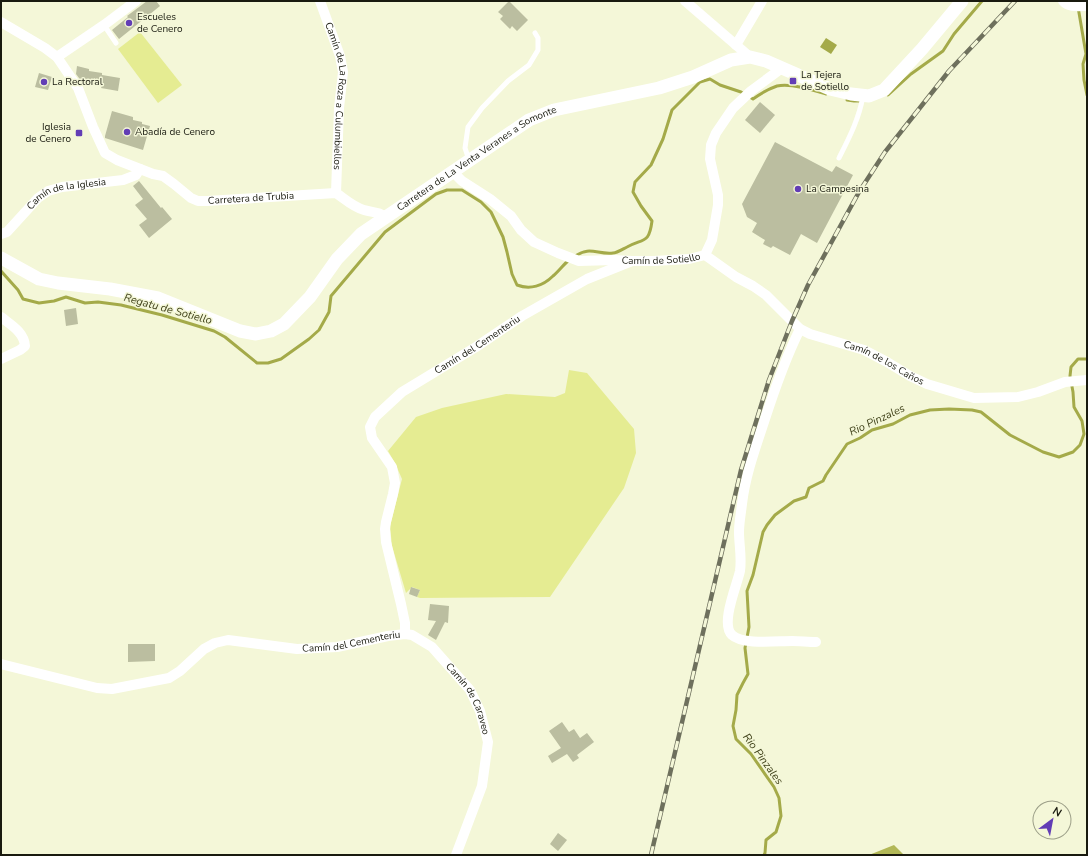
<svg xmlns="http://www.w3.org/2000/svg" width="1088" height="856" font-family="'Nunito Sans',sans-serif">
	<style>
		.green { fill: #e5ec92 }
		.forest { fill: #b2b857 }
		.water { fill: #a4aa49 }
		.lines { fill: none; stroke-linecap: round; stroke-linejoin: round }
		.stream { stroke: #a4aa49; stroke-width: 3 }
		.building { fill: #bbbea0 }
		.service { stroke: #fff; stroke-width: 5 }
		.minor { stroke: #fff; stroke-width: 10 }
		.tertiary { stroke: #fff; stroke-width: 13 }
		.rail-casing { stroke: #6e705d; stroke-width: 4.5 }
		.rail { stroke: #f4f7d8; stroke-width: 3; stroke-dasharray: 9; stroke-linecap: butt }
		.poi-dot { fill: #623db5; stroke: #f4f7d8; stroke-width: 1.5 }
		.labels { text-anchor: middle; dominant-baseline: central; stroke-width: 3; stroke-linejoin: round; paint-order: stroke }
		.poi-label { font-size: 10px; fill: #191a0f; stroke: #f4f7d8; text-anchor: start }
		.street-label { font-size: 10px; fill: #191a0f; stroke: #f4f7d8 }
		.water-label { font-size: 11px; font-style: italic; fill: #40421a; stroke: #f4f7d8 }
	</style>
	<rect width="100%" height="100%" fill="#f4f7d8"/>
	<g class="green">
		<path d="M 140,32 L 182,85 L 158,103 L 118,49 Z"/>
		<path d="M 569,370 L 587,373 L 634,429 L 636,453 L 624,488 L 550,597 L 420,598 L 417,597 L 420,590 L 412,587 L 406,593 L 392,546 L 390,526 L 402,479 L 395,463 L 388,451 L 416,417 L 442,408 L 506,394 L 555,397 L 565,393 Z"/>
	</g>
	<path class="forest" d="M 894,845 L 904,855 L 869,855 Z"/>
	<path class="water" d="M 826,38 L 837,45 L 831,54 L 820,47 Z"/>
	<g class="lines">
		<g class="stream">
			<path d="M 1077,1 L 1086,54 L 1083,64 L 1084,80 L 1087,95"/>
			<path d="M 888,95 L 911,74 L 943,51 L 954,34 L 982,1"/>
			<path d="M 847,100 L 854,101 L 862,101"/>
			<path d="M 574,257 C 590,245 597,255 613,253 C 617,253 623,249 627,247 C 644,238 649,244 652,221 L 641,206 L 633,192 L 635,182 L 651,165 L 663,139 L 672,110 L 700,82 L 710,79 L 720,85 L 741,92 L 753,99 C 760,94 768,89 777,86 C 791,83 813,90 826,94"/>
			<path d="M 1,271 L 18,290 L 23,299 L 39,303 L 54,301 L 66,297 L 85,303 L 98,302 L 121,305 L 162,315 L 214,331 L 225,337 L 257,363 L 268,363 L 281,359 L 309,339 L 319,330 L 329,312 L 331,296 L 385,232 L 436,194 L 447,190 L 462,190 L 481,202 L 491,212 L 503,237 L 507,252 L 512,274 L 517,285 C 530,290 543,286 553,276 C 559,271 563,265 569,260"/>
			<path d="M 764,855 L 765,853 L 766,840 L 776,832 L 781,816 L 779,798 L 774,787 L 751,754 L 736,739 L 733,726 L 736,710 L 737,695 L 743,683 L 748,674 L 745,648 L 749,627 L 747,591 L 753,575 L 763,532 L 767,525 L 775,515 L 794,501 L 806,497 L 809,488 L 823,481 L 826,475 L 847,444 L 860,438 L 872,430 L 893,424 L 910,415 L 930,410 L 949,409 L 972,410 L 981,412 L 1010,435 L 1043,452 L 1059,457 L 1073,452 L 1080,445 L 1084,434 L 1082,421 L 1074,407 L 1073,392 L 1070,376 L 1071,367 L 1078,359 L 1087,359"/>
		</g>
	</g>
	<g class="building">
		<path d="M 147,1 L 156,1 L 160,6 L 119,39 L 112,30 L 128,17 L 127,16 Z"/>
		<path d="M 509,1 L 528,20 L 517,31 L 512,26 L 510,29 L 500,19 L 503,16 L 498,12 Z"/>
		<path d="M 77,66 L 89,69 L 89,71 L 102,73 L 102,75 L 120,78 L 118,91 L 101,88 L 102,86 L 82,82 L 76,74 Z"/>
		<path d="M 39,73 L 52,77 L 48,90 L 35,87 Z"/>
		<path d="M 760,102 L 775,115 L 760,133 L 745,120 Z"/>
		<path d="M 112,111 L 133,117 L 133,120 L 142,122 L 142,124 L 150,126 L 143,150 L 105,138 L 105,136 Z"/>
		<path d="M 775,142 L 832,172 L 836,166 L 853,175 L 817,243 L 801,234 L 790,255 L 773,246 L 771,248 L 763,244 L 765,240 L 752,232 L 757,223 L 747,217 L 742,204 Z"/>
		<path d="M 139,181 L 161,208 L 162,207 L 172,219 L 149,238 L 139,225 L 147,219 L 135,205 L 143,199 L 133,186 Z"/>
		<path d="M 76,308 L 78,324 L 66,326 L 64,310 Z"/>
		<path d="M 411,587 L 420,590 L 417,597 L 409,594 Z"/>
		<path d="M 430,604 L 449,606 L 448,623 L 445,622 L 436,640 L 428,635 L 436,621 L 428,620 Z"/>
		<path d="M 128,644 L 155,644 L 155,661 L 128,662 Z"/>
		<path d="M 562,722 L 569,732 L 574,729 L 580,738 L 587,733 L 594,742 L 577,755 L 579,758 L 573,762 L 567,754 L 552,763 L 548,756 L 561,748 L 549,731 Z"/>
		<path d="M 558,833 L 567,840 L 558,851 L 550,844 Z"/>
	</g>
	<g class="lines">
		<g class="service">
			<path d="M 104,25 L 116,43"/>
			<path d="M 839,158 C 849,138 859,119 863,96"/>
			<path d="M 469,160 L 465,148 L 468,127 L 482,108 L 508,81 L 529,65 L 538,50 L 538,38 L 535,33"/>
		</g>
		<g class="minor">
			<path id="s1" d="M 320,1 L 340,56 L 343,72 L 339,108 L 336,193"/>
			<path d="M 685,1 L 750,57"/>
			<path d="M 1063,1 C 1069,8 1079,6 1087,6"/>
			<path id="s2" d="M 1,22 L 45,48 L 57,57 L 78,88 L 93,127 L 105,153 L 117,160 L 153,174 L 163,176 L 174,184 L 191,198 L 198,201 L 207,201 L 336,193 C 345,199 353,207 364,210 C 373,213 379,211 386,218"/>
			<path d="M 736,45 L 762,1"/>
			<path d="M 57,57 L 104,25 L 136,1"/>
			<path id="s3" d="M 453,172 L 462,181 L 490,199 L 511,216 L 521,230 L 534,242 L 558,253 L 579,261 L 614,260 L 632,261 L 654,261 L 689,259 L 705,255"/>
			<path id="s4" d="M 1,234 L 7,232 L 38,198 L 48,191 L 62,187 L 123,180 L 136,175 L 140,169"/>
			<path id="s5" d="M 705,255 L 736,277 L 753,286 L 766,295 L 800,329 L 810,334 L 864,350 L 887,362 L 910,376 L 927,384 L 974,398 L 1018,397 L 1038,392 L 1065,382 L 1087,380"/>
			<path d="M 705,255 L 712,240 L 718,205 L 718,195 L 710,159 L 711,145 L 716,133 L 733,108 L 751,91 L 782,68"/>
			<path d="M 1,317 C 11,325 24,332 25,346 L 20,350 L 1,359"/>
			<path d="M 800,329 C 785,359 774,391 764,422 C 755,449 745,477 742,504 C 741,513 739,523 739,532 C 739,545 742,557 740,571 C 737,585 720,624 732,635 C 742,645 777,641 792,641 C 800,641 808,642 816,642"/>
			<path id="s6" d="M 405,634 L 405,623 L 401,604 L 386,542 L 385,529 L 386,522 L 393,494 L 395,483 L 392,467 L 372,438 L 370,427 L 375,417 L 402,392 L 476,347 L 522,316 L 587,279 L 632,261"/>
			<path id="s7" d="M 1,664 L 97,688 L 112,689 L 169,678 L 180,671 L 204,649 L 215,643 L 228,640 L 297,649 L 337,647 L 388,636 L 405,634 L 412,635 L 432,647 L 470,690 L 480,711 L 488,742 L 482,786 L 456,855"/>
		</g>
		<path class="tertiary" id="s8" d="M 1,258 L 39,279 L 58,283 L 110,289 L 158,298 L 240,331 L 256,334 L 271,331 L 284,324 L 310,297 L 337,259 L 361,234 L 529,120 L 554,110 L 659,88 L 693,77 L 731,60 L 750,57 L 766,61 L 830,89 L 851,94 L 869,96 L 884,90 L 922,49 L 962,1"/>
		<defs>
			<path id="rail" d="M 651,855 L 741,470 L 769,380 L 792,321 L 808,285 L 859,192 L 885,152 L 949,71 L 1015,1"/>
		</defs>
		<use href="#rail" class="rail-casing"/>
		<use href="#rail" class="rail"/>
	</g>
	<g class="poi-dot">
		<circle cx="129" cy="23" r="4"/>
		<rect x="789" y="77" width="8" height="8" rx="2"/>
		<circle cx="44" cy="82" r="4"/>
		<circle cx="127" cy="132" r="4"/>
		<rect x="75" y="129" width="8" height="8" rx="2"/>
		<circle cx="798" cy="189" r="4"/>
	</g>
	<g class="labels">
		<g class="poi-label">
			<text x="137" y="17">Escueles<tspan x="137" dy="12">de Cenero</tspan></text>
			<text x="801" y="75">La Tejera<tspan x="801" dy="12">de Sotiello</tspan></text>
			<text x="52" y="82">La Rectoral</text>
			<text x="71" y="127" text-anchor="end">Iglesia<tspan x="71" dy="12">de Cenero</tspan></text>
			<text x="135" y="132">Abadía de Cenero</text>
			<text x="806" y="189">La Campesina</text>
		</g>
		<g class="street-label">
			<text stroke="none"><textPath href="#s1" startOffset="98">Camín de La Roza a Culumbiellos</textPath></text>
			<text stroke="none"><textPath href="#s8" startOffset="556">Carretera de La Venta Veranes a Somonte</textPath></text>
			<text stroke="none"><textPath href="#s4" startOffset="81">Camín de la Iglesia</textPath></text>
			<text stroke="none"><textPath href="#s2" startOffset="333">Carretera de Trubia</textPath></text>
			<text stroke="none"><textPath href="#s3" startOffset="239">Camín de Sotiello</textPath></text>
			<text stroke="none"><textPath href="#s6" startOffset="354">Camín del Cementeriu</textPath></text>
			<text stroke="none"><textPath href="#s5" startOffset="212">Camín de los Caños</textPath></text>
			<text stroke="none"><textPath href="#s7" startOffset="368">Camín del Cementeriu</textPath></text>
			<text stroke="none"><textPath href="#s7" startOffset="517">Camín de Caraveo</textPath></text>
		</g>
		<g class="water-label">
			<text transform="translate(168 309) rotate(15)">Regatu de Sotiello</text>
			<text transform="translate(877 420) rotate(-25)">Rio Pinzales</text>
			<text transform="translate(763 759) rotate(54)">Rio Pinzales</text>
		</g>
	</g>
	<rect width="1088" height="856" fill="none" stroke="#191a0f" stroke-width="4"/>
	<g transform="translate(1052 820) rotate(32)"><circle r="19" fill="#f4f7d8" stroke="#9c9f88"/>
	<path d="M0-3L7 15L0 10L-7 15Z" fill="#623db5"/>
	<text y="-6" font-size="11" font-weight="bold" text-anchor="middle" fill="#191a0f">N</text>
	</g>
</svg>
